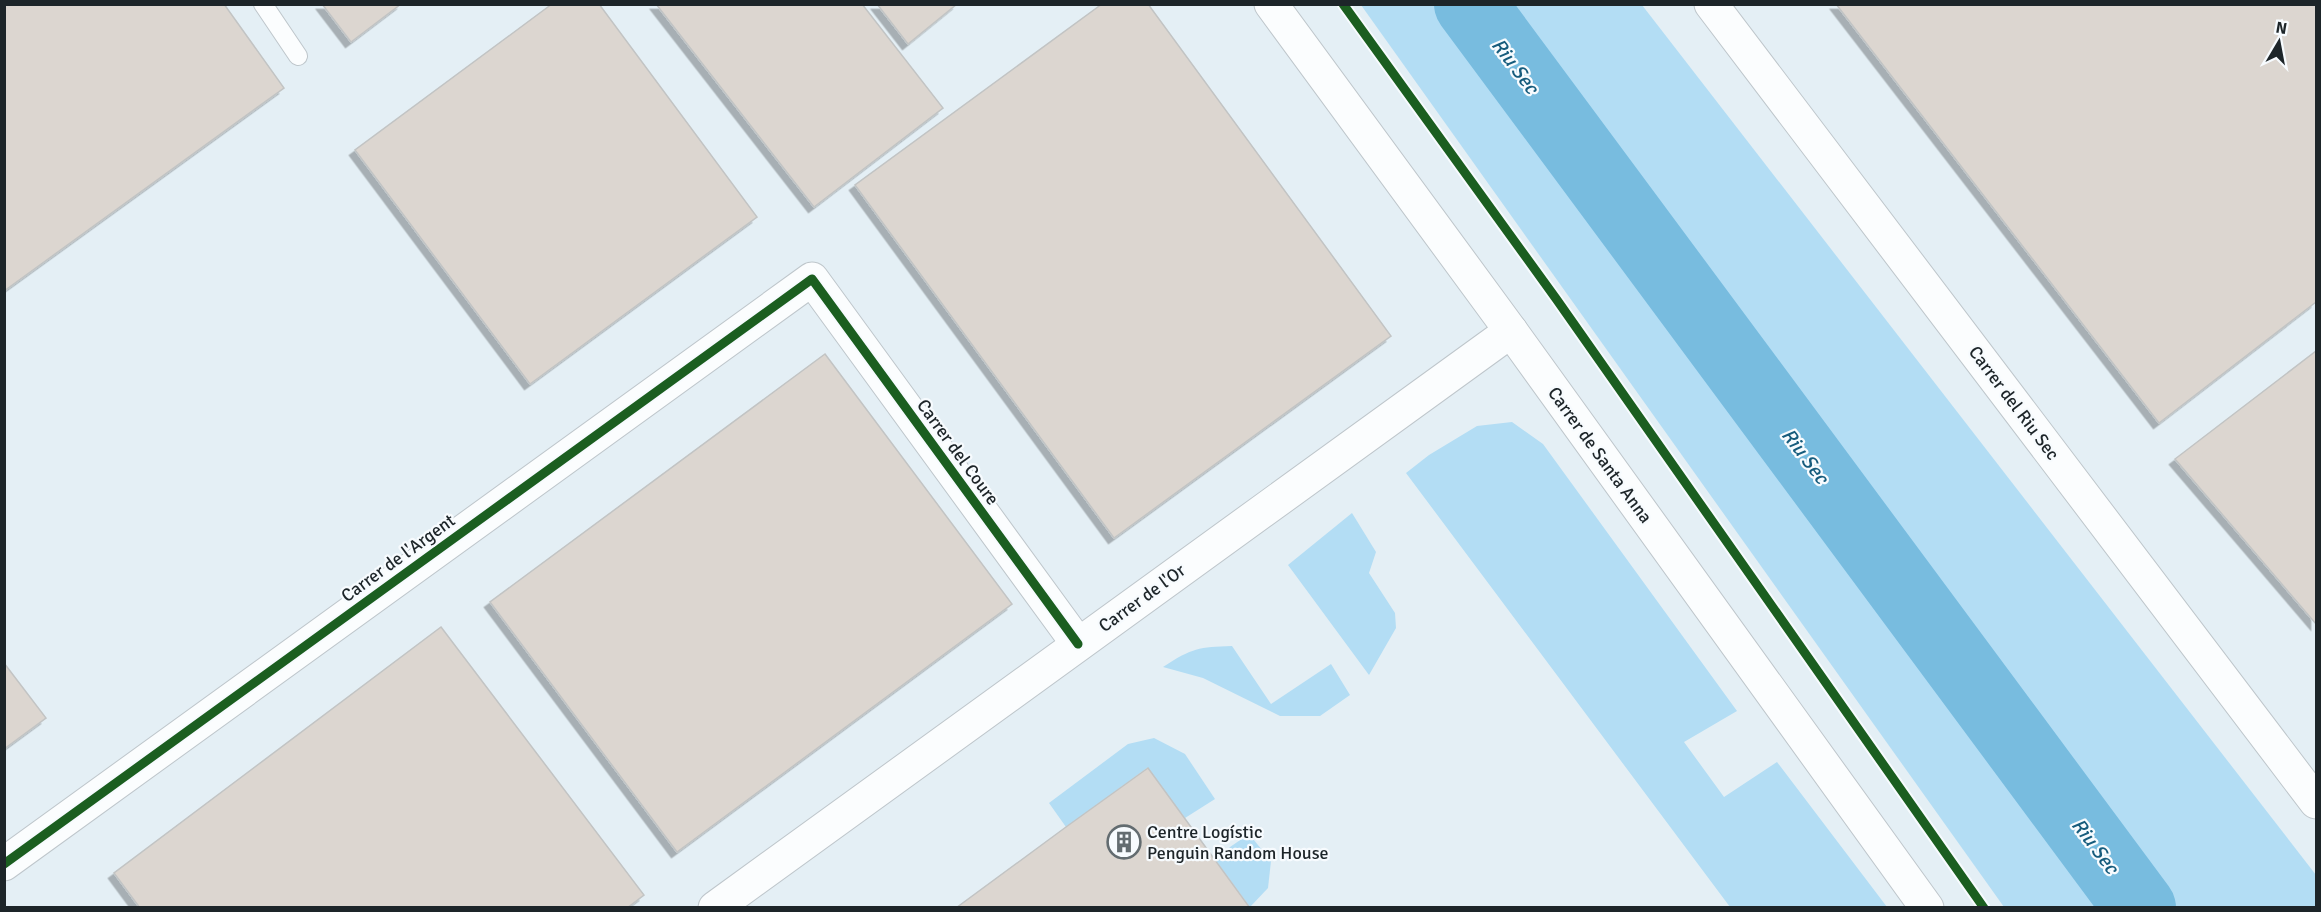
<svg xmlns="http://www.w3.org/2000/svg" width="2321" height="912" font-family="Signika,sans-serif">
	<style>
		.green { fill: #b3ddf4 }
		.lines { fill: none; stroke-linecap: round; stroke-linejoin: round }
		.river { stroke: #78bcdf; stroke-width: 72 }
		.building { fill: #dcd6d0; stroke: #c2c4c4; stroke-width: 1.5; filter: url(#shadow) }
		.lane-casing { stroke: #bec6cb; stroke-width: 20 }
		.street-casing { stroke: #bec6cb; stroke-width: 35 }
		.secondary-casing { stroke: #bec6cb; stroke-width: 35 }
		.lane { stroke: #fbfdfe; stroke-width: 18 }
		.street { stroke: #fbfdfe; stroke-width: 33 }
		.secondary { stroke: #fbfdfe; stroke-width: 33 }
		.cycleway-casing { stroke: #f7fbfe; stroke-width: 13 }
		.cycleway { stroke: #1b5e20; stroke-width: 9 }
		.labels { text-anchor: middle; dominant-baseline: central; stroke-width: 4.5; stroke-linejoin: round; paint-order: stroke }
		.street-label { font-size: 18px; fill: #1d2529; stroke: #f7fbfe }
		.poi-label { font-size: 18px; fill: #1d2529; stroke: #f7fbfe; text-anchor: start }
		.water-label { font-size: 20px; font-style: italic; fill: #165c7d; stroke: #f7fbfe }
	</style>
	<defs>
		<filter id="shadow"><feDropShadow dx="-5.5" dy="5.5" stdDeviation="0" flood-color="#0004"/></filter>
	</defs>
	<rect width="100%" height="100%" fill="#e4eff5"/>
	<g class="green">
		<path d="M 1361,5 L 1642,5 L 2316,875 L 2316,907 L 2004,907 Z"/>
		<path d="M 1512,422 L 1543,444 L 1737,711 L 1684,742 L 1724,797 L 1777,762 L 1887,907 L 1730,907 L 1406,473 L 1429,455 L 1477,426 Z"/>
		<path d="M 1352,513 L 1376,552 L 1369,573 L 1395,613 L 1396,628 L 1369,675 L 1288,565 Z"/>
		<path d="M 1232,646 L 1271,704 L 1331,664 L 1350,695 L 1320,716 L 1280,716 L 1203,678 L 1163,667 C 1192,648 1199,647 1232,646 Z"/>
		<path d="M 1154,738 L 1185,754 L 1215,799 L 1185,818 L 1147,768 L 1066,827 L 1049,803 L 1128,744 Z"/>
		<path d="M 1249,834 L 1271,861 L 1268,888 L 1250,907 L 1214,858 Z"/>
	</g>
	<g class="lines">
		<path class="river" d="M 1470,4 L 2140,908"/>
	</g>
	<g class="building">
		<path d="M 4,4 L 224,4 L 284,88 L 4,291 Z"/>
		<path d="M 322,4 L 401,4 L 351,42 Z"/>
		<path d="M 552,4 L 599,4 L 757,217 L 530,384 L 355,150 Z"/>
		<path d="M 656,4 L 862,4 L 943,108 L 814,207 Z"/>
		<path d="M 877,4 L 957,4 L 908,44 Z"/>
		<path d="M 1102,4 L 1148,4 L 1391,336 L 1114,538 L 855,185 Z"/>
		<path d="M 1836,4 L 2316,4 L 2316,302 L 2159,423 Z"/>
		<path d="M 2316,351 L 2316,624 L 2175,459 Z"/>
		<path d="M 825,354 L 1012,604 L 677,852 L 490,602 Z"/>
		<path d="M 441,627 L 644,895 L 627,908 L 140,908 L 114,873 Z"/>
		<path d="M 4,663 L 46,718 L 4,749 Z"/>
		<path d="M 1148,768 L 1250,908 L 956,908 L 1066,827 Z"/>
	</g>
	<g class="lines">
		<defs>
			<path id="lane" d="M 263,4 L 298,56"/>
			<g id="street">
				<path d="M 1711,4 L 2316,802"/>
				<path d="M 4,864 L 812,279 L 1078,644"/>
				<path d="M 715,908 L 1511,331"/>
			</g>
			<path id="secondary" d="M 1271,4 L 1511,331 L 1927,908"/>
		</defs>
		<use href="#lane" class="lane-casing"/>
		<use href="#street" class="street-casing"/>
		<use href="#secondary" class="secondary-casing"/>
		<use href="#lane" class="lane"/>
		<use href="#street" class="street"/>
		<use href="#secondary" class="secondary"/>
		<defs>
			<g id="cycleway">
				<path d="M 1343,4 L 1557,300 L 1984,908"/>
				<path d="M 4,864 L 812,279 L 1078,644"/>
			</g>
		</defs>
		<use href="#cycleway" class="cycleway-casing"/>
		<use href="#cycleway" class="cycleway"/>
	</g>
	<defs>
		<symbol id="building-ring" viewBox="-11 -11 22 22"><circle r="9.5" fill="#f7fbfe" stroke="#636c70" stroke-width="1.5"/><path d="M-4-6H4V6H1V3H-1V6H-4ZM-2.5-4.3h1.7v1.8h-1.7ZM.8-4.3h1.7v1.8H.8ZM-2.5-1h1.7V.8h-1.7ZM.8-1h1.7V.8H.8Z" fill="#636c70"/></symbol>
	</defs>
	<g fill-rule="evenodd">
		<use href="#building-ring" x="1105" y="823" width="38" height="38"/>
	</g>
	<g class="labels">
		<g class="street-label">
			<text transform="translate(2014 403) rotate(53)">Carrer del Riu Sec</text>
			<text transform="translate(958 452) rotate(54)">Carrer del Coure</text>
			<text transform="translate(1600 455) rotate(54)">Carrer de Santa Anna</text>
			<text transform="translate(398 558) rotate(-36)">Carrer de l'Argent</text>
			<text transform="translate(1142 598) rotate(-36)">Carrer de l'Or</text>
		</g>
		<g class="poi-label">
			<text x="1147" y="832">Centre Logístic<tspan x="1147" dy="21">Penguin Random House</tspan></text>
		</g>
		<g class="water-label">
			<text transform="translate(1515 66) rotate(53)">Riu Sec</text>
			<text transform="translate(1805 456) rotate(53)">Riu Sec</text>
			<text transform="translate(2095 846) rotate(53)">Riu Sec</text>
		</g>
	</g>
	<rect width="2321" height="912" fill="none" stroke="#1d2529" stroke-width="12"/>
	<g transform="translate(2279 42) rotate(10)" stroke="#f7fbfe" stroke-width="4.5" paint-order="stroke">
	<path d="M0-4.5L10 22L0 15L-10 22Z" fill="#1d2529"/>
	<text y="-9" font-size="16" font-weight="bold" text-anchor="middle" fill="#1d2529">N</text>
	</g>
</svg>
